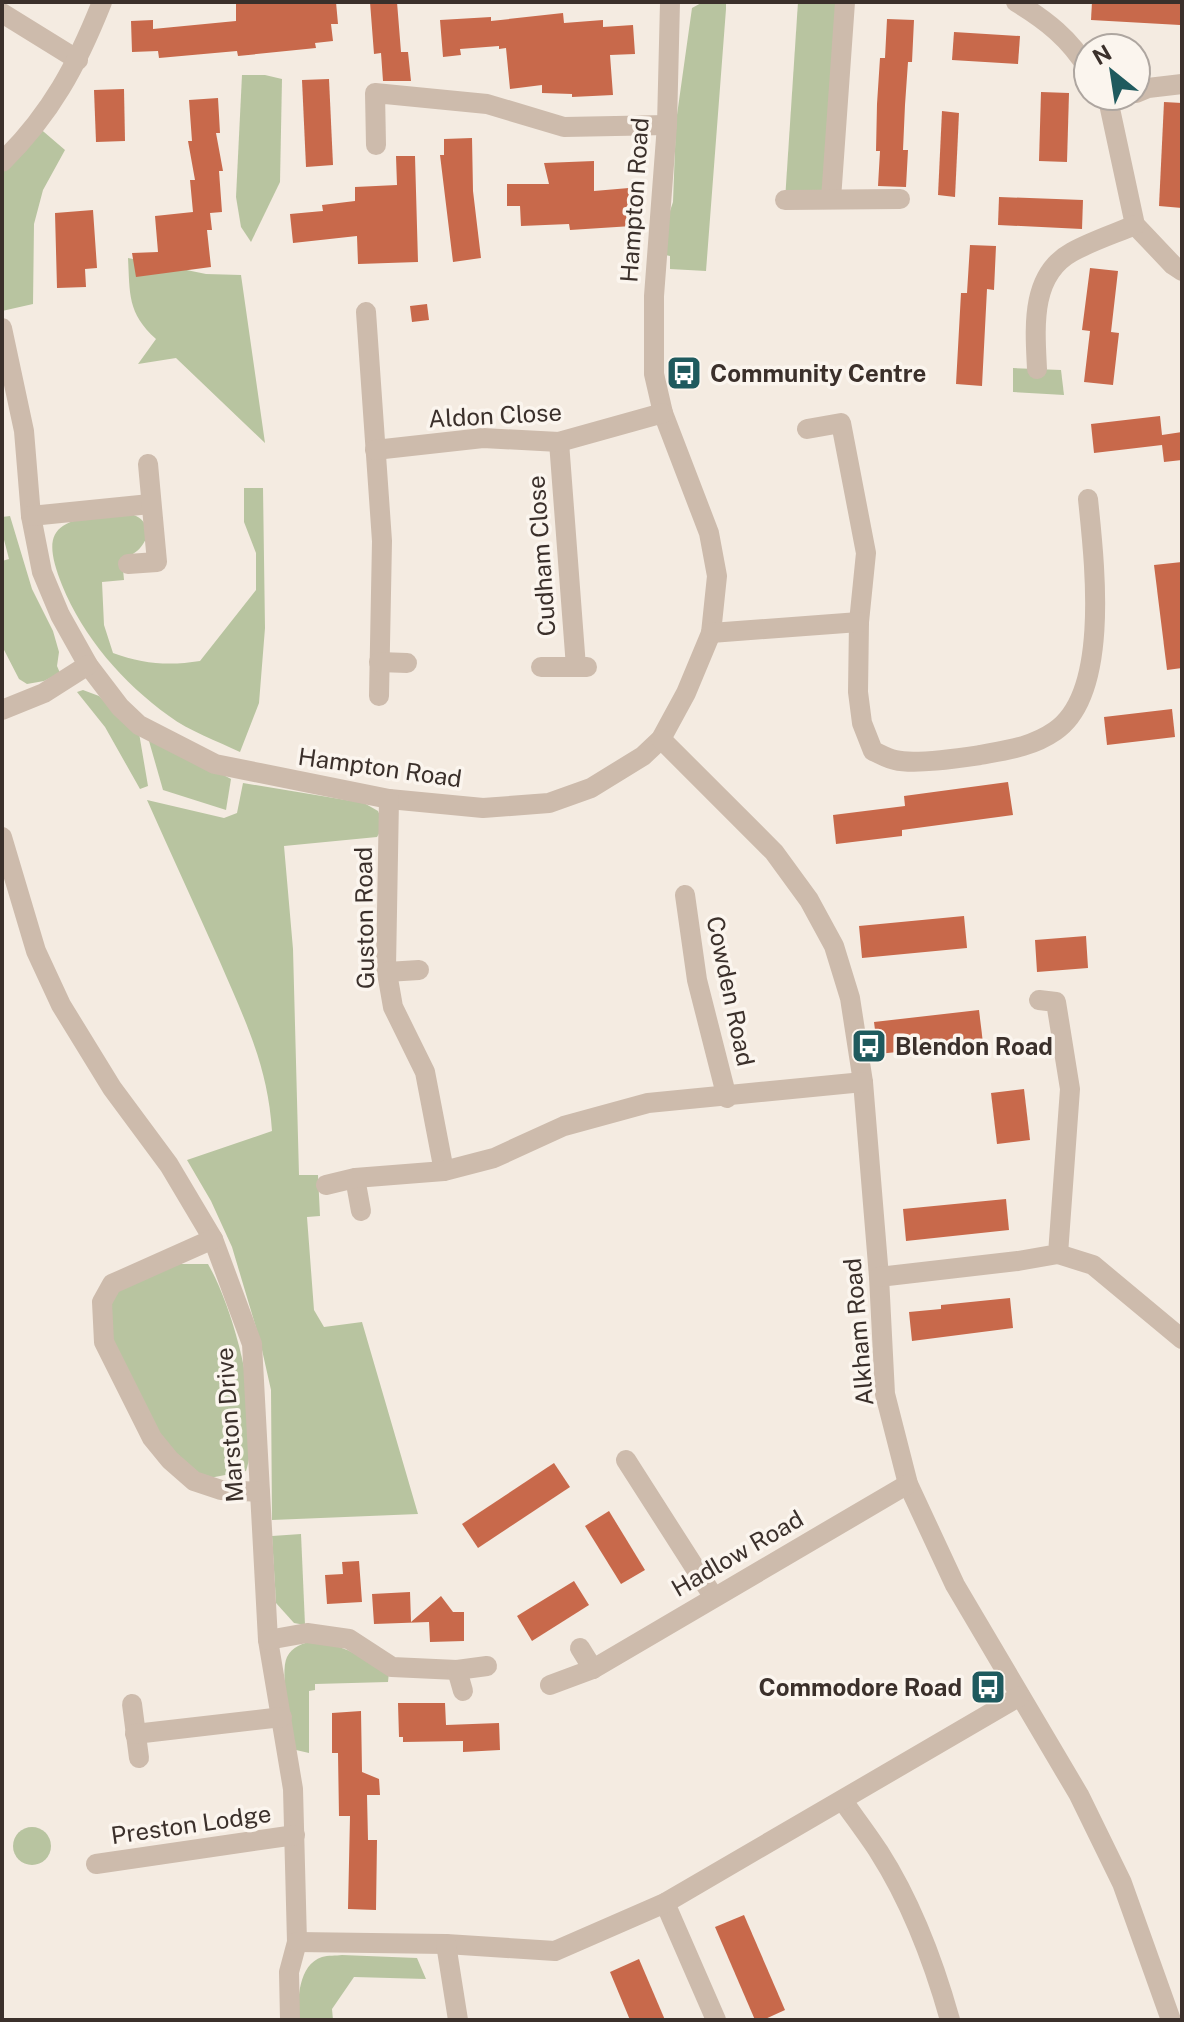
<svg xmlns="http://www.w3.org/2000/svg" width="1184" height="2022" font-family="'Public Sans',sans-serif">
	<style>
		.green { fill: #b8c4a0 }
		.building { fill: #c8694b }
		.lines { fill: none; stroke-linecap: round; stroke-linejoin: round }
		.minor { stroke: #cdbbac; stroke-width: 20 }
		.labels { text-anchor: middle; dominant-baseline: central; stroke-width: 7; stroke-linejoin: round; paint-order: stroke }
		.street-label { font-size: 24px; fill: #3b302b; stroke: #fbf5ee }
		.poi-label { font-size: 24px; font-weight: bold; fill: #3b302b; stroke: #fbf5ee; text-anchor: start }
	</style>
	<rect width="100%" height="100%" fill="#f4ebe1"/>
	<g class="green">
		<path d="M 703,2 L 726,2 L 726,9 L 706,271 L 670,269 L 670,256 L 656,253 L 673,202 L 676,122 L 692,8 Z"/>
		<path d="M 798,2 L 845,2 L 831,199 L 785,200 Z"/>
		<path d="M 242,75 L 265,75 L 282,79 L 280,182 L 251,242 L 241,227 L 236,197 Z"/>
		<path d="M 37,126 L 65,150 L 43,190 L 34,224 L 33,304 L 2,311 L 2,162 Z"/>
		<path d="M 128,258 L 206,274 L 241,275 L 265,443 L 176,358 L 138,364 L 156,339 C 127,313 130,293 128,258 Z"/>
		<path d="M 1013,368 L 1061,370 L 1064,395 L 1013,392 Z"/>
		<path d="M 244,488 L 263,488 L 265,628 L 259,703 L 240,752 C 217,741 189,731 169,716 C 123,683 83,637 62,585 C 44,539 48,521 100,516 C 111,515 126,511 136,516 C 159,528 142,555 122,558 L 124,580 L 102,582 L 104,625 L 113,653 C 143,664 169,666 200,661 L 256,590 L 256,553 L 244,522 Z"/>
		<path d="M 10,516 L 32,589 L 53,631 L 59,652 L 57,666 L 60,673 L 44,681 L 27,684 L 19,679 L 2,646 L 2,561 L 9,559 L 2,532 L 2,517 Z"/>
		<path d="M 83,690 L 99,696 L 139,733 L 148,786 L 140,789 L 105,727 L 77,692 Z"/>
		<path d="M 147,734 L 231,779 L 226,810 L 163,790 Z"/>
		<path d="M 243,783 L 364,803 L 378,811 L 384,825 L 377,837 L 284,846 L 293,949 L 299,1175 L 318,1175 L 320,1216 L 307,1217 L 314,1310 L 324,1327 L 362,1322 L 418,1514 L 272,1520 L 271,1390 L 260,1341 L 232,1247 L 211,1201 L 187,1160 L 272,1131 C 268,1067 245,1020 220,962 C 196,908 171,854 147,800 L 224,818 L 237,813 Z"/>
		<path d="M 179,1264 L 208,1264 C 235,1311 263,1418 246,1471 L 194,1481 L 170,1460 L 104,1342 L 112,1284 Z"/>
		<path d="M 301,1534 L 305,1625 L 294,1623 L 276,1603 L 272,1536 Z"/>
		<path d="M 313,1641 C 342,1644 364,1658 389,1672 L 388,1682 L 315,1684 L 315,1690 L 309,1691 L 309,1753 L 296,1750 C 292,1732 279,1673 287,1657 C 292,1647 303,1643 313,1641 Z"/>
		<circle cx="32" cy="1846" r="19"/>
		<path d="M 342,1955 L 417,1958 L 426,1979 L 354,1977 L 332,2009 L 333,2020 L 298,2020 C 298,1999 298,1965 322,1957 C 328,1955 336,1956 342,1955 Z"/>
	</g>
	<g class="building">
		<path d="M 236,2 L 336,2 L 338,24 L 331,24 L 333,41 L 315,43 L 316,48 L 238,56 L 237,51 L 159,58 L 158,51 L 132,52 L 131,21 L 153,20 L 153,29 L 236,21 Z"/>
		<path d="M 370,2 L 397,2 L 401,52 L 408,52 L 411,81 L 383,81 L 381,53 L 374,54 Z"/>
		<path d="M 1092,2 L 1182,2 L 1180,25 L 1091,20 Z"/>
		<path d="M 563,13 L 564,23 L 603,20 L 603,27 L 633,25 L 635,54 L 610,55 L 613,95 L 572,97 L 572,94 L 542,93 L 542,85 L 510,89 L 506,48 L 499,49 L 499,46 L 460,49 L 461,55 L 443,57 L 440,20 L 491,17 L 491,21 Z"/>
		<path d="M 887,19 L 914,20 L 912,62 L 908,62 L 905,105 L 903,150 L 908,150 L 906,187 L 878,186 L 880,151 L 876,151 L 877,104 L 880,58 L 885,58 Z"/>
		<path d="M 954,32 L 1020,36 L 1018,64 L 952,60 Z"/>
		<path d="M 329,79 L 333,165 L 306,167 L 302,80 Z"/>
		<path d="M 124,89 L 125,141 L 96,142 L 94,90 Z"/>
		<path d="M 1041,92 L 1069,93 L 1067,162 L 1039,161 Z"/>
		<path d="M 218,98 L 220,133 L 216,133 L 223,171 L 219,171 L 222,212 L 210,213 L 212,230 L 207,230 L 211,267 L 136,277 L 132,253 L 158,252 L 155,216 L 193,212 L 190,180 L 195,180 L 188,141 L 192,141 L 189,100 Z"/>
		<path d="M 1164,102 L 1182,103 L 1182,208 L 1159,206 Z"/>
		<path d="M 942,111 L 959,113 L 955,197 L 938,195 Z"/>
		<path d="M 472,138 L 473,191 L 481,258 L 453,262 L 440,155 L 444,155 L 444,139 Z"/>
		<path d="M 396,156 L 415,156 L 418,262 L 358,264 L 357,236 L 293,243 L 290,214 L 323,211 L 322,205 L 355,201 L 355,187 L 397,185 Z"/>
		<path d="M 594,161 L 594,191 L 629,188 L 632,226 L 570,230 L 569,224 L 521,226 L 520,206 L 507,206 L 507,184 L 549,184 L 544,163 Z"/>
		<path d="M 999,197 L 1083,200 L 1082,229 L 998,225 Z"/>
		<path d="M 93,210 L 97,268 L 85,269 L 86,287 L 57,288 L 55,213 Z"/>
		<path d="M 970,245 L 996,246 L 994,290 L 987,289 L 982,386 L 956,384 L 961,293 L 967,293 Z"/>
		<path d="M 1090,268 L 1118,271 L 1111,332 L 1119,333 L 1113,385 L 1084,382 L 1090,331 L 1082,330 Z"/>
		<path d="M 427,304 L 429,320 L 412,322 L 410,306 Z"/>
		<path d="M 1160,416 L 1162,435 L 1182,432 L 1182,460 L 1164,462 L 1162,445 L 1094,453 L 1091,424 Z"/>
		<path d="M 1182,562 L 1182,668 L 1167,670 L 1154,565 Z"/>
		<path d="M 1172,709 L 1175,737 L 1107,745 L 1104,717 Z"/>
		<path d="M 1008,782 L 1013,815 L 902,830 L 902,836 L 836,844 L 833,815 L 905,806 L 904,796 Z"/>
		<path d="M 964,916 L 967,948 L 862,958 L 859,926 Z"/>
		<path d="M 1086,936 L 1088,968 L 1037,972 L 1035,940 Z"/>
		<path d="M 979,1010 L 983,1043 L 878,1054 L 874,1022 Z"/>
		<path d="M 1024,1089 L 1030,1140 L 997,1144 L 991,1093 Z"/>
		<path d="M 1006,1199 L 1009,1230 L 906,1241 L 903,1209 Z"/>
		<path d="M 1010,1298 L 1013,1328 L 912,1341 L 909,1312 L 941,1309 L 941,1305 Z"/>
		<path d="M 554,1463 L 570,1487 L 478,1548 L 462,1524 Z"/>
		<path d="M 609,1511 L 645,1570 L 621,1584 L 585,1526 Z"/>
		<path d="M 359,1561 L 362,1602 L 327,1604 L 325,1575 L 343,1574 L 342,1562 Z"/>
		<path d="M 574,1581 L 589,1605 L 532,1641 L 517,1616 Z"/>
		<path d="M 410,1592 L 411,1622 L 441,1596 L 453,1612 L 464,1612 L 464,1641 L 430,1642 L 429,1622 L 374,1624 L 372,1594 Z"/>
		<path d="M 398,1703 L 445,1703 L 446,1725 L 499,1723 L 500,1750 L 463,1752 L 463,1741 L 403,1742 L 403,1737 L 399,1737 Z"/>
		<path d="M 361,1711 L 362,1772 L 379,1779 L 380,1795 L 367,1795 L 368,1840 L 377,1840 L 376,1910 L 348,1909 L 350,1816 L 339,1816 L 338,1753 L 332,1753 L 332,1713 Z"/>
		<path d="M 744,1915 L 785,2010 L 763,2020 L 755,2020 L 715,1927 Z"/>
		<path d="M 639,1959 L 665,2020 L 630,2020 L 610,1972 Z"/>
	</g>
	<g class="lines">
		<g class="minor">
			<path d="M 1016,2 C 1046,20 1070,39 1088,69"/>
			<path d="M 2,13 L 78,60"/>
			<path d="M 1136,93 L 1148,88 L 1182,84"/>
			<path d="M 1104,96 L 1109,104 L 1135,225 L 1173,265 L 1182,271"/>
			<path d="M 376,145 L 375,93 L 487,104 L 564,127 L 667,125"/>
			<path d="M 2,162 C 51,114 77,65 102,2"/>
			<path d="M 831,199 L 845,2"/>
			<path d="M 785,200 L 900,199"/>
			<path d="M 366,312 L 382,541 L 379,696"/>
			<path d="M 2,328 L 24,431 L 31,516 L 42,572 L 60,615 L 88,665 L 120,707 L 139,725 L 215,764 L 389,799 L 483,808 L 549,803 L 591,788 L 643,756 L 661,739 L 686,693 L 711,633 L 717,576 L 709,533 L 663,413 L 654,374 L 654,296 L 667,125 L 670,2"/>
			<path d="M 1037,369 C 1035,328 1030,275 1072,252 C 1092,241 1114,234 1135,225"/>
			<path d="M 807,429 L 841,423 L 866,553 L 859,622 L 858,692 L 862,723 L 873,751 C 880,754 888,759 895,760 C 915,765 960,758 980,755 C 1007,750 1032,747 1055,731 C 1111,693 1094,559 1088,499"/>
			<path d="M 559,442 L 576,667"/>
			<path d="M 375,450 L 483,438 L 559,442 L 663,413"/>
			<path d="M 31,516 L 150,504"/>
			<path d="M 128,564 L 157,562 L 148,464"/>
			<path d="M 711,633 L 859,622"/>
			<path d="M 379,662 L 407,663"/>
			<path d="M 541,667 L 587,667"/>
			<path d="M 2,710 L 44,693 L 88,665"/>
			<path d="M 661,739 L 774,852 L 809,900 L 834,946 L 850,998 L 863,1082 L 879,1277 L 885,1394 L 908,1484 L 955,1585 L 1079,1795 L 1122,1883 L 1171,2020"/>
			<path d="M 389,799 L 386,967 L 393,1007 L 425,1072 L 444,1171"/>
			<path d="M 2,837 L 36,951 L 61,1005 L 112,1088 L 169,1165 L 213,1239 L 252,1344 L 268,1640 L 293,1789 L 297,1942 L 289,1972 L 290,2020"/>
			<path d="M 685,895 L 697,980 L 727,1098"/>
			<path d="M 387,972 L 419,970"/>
			<path d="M 355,1178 L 361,1211"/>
			<path d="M 326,1185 L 355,1178 L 444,1171 L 494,1158 L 564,1126 L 648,1103 L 863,1082"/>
			<path d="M 213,1239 L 112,1284 L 102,1302 L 104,1342 L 152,1438 L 170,1460 L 194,1481 L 221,1490 L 260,1492"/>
			<path d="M 1058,1254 L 1093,1265 L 1182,1339"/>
			<path d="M 879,1277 L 1018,1261 L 1058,1254 L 1070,1089 L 1056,1002 L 1039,1000"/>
			<path d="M 626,1460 L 713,1596"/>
			<path d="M 268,1640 L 307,1633 L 349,1639 L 392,1667 L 457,1670 L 487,1666"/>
			<path d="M 580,1648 L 593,1669"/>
			<path d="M 457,1670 L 463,1691"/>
			<path d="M 550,1685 L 593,1669 L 908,1484"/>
			<path d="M 132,1704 L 139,1758"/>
			<path d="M 135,1734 L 282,1717"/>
			<path d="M 843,1801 C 855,1818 868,1835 879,1852 C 911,1902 934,1963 950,2020"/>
			<path d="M 96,1864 L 295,1835"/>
			<path d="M 665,1903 L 716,2020"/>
			<path d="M 297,1942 L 446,1944 L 555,1951 L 665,1903 L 1020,1696"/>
			<path d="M 446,1944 L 458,2020"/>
		</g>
	</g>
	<defs>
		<symbol id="bus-square" viewBox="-11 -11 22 22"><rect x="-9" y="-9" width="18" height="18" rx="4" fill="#1f5a5e" stroke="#fbf5ee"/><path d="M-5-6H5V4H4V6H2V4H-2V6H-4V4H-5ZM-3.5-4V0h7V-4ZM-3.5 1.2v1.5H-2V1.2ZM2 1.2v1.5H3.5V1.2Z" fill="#fff"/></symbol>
	</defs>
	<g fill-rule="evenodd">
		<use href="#bus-square" x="664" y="353" width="40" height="40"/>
		<use href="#bus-square" x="849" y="1026" width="40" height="40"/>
		<use href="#bus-square" x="968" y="1667" width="40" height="40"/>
	</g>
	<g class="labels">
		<g class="street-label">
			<text transform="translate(634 200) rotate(-86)">Hampton Road</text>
			<text transform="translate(495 415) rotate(-3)">Aldon Close</text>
			<text transform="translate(541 556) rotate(-94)">Cudham Close</text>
			<text transform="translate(380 767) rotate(8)">Hampton Road</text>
			<text transform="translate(364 918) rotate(-91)">Guston Road</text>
			<text transform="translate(731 991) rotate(78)">Cowden Road</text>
			<text transform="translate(858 1332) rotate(-95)">Alkham Road</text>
			<text transform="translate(229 1425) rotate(-94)">Marston Drive</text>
			<text transform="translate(737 1553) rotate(-30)">Hadlow Road</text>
			<text transform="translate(191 1824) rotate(-8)">Preston Lodge</text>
		</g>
		<g class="poi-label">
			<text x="710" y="373">Community Centre</text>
			<text x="895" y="1046">Blendon Road</text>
			<text x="962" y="1687" text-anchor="end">Commodore Road</text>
		</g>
	</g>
	<rect width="1184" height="2022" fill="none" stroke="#3b302b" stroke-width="8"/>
	<g transform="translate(1112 72) rotate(330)"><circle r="38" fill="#fbf5ee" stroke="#aea6a0" stroke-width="2"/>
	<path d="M0-6L14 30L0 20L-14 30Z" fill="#1f5a5e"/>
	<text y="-12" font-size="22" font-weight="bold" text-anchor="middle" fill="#3b302b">N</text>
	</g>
</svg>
